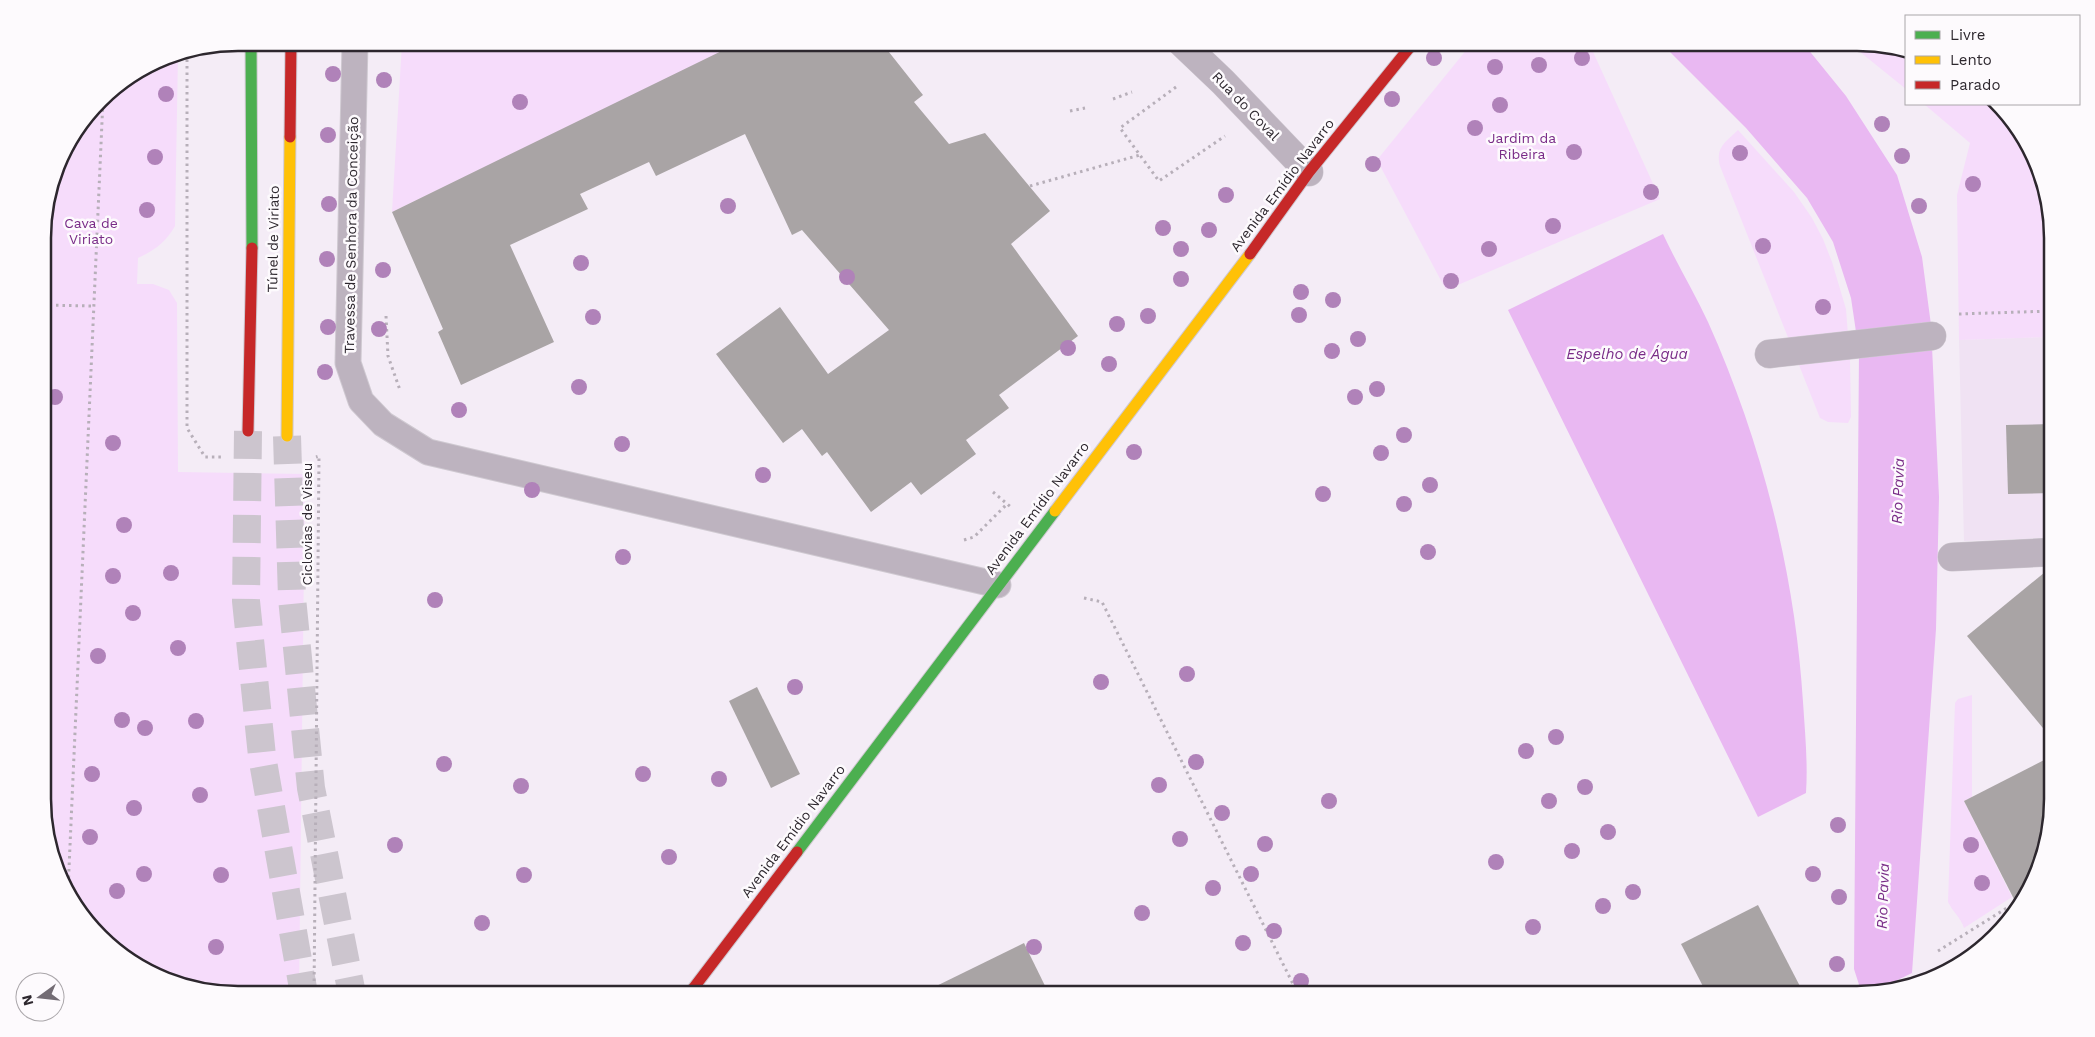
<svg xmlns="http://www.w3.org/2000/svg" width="2095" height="1037" font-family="'Work Sans',sans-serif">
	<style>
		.built { fill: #f0e2f3 }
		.green { fill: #f6dcfb }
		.water { fill: #e9b8f2 }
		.pier { fill: #f4ecf6 }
		.building { fill: #a9a4a5 }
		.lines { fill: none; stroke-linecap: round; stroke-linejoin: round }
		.primary-tunnel { stroke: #ccc5ce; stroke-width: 28; stroke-dasharray: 28 14; stroke-linecap: butt }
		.lane-casing { stroke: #cfc9d1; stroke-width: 27 }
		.street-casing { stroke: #cfc9d1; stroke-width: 29 }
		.fast-casing { stroke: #cfc9d1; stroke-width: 13 }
		.slow-casing { stroke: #cfc9d1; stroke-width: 13 }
		.jam-casing { stroke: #cfc9d1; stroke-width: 13 }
		.path { stroke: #b7afb9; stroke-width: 3; stroke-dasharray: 2.5 4; stroke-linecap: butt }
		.lane { stroke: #bdb3bf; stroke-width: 25 }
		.street { stroke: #bdb3bf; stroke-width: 28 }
		.fast { stroke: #4caf50; stroke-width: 11 }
		.slow { stroke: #ffc107; stroke-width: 11 }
		.jam { stroke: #c62828; stroke-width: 11 }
		.tree { fill: #b082b9 }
		.labels { text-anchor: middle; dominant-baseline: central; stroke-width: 5; stroke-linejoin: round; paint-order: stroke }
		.street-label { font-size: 14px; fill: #2d272e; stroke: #fdfafd }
		.park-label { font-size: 14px; fill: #792b87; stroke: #fdfafd }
		.water-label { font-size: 15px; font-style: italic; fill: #792c87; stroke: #fdfafd }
		.rim { fill: none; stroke: #2d272e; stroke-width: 2.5 }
	</style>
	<rect width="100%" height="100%" fill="#f4ecf6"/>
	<path class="built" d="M 2051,337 L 2052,538 L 1964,541 L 1959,340 Z"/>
	<g class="green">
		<path d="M 402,43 L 740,43 L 392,212 Z"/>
		<path d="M 1249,43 L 1276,43 L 1276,47 L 1256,49 Z"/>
		<path d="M 1308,43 L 1308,42 L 1332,43 L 1324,52 L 1308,48 Z"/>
		<path d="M 1472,43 L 1589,43 L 1660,199 L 1446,290 L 1377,160 Z"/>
		<path d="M 1849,43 L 1857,43 L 1906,54 L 1906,89 Z"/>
		<path d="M 178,54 L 175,226 C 166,242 155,250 138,258 L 137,284 L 153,284 L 169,290 L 177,303 L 178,472 L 305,474 L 299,994 L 238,994 L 152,974 L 83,918 L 57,873 L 44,825 L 43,225 L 63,152 L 109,91 L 164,57 Z"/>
		<path d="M 1924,104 L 1997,104 L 2019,129 L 2051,213 L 2051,337 L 1959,340 L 1957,195 L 1970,143 Z"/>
		<path d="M 1738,130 L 1794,192 L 1812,218 L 1823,239 L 1832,262 L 1846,309 L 1850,361 L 1851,417 L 1848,423 L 1828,422 L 1820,418 L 1720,166 C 1715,147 1726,142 1738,130 Z"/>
		<path d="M 1972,695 L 1972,797 L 1964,801 L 2012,897 L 1964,928 C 1961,918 1953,912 1948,902 L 1955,703 L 1958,699 Z"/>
	</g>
	<g class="water">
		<path d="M 1661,43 L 1803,43 L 1846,96 L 1897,175 L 1922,257 L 1931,325 L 1939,497 L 1936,629 L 1912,973 L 1918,984 L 1862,994 L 1854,969 L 1859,352 L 1851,298 L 1833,242 L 1807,198 L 1746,128 Z"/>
		<path d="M 1663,234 C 1677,264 1694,292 1708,322 C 1761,440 1795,572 1803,702 C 1805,732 1808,763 1806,793 L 1758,817 L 1508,310 Z"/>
	</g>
	<path class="pier" d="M 1912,973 L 1918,984 L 1869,994 Z"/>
	<g class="building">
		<path d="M 740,42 L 881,42 L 923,95 L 914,102 L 949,144 L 985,133 L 1050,211 L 1011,244 L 1078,336 L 999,395 L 1009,408 L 966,440 L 976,454 L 921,495 L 911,482 L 871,512 L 827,452 L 822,456 L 802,429 L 783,443 L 716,354 L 780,307 L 828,374 L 889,330 L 802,230 L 792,235 L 745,134 L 656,176 L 649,162 L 580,194 L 588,209 L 510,245 L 554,342 L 461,385 L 438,332 L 443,329 L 392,212 Z"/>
		<path d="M 2051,424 L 2052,493 L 2008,494 L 2006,425 Z"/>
		<path d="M 2050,568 L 2052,568 L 2052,739 L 1967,636 Z"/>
		<path d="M 757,687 L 800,774 L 771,788 L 729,701 Z"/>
		<path d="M 2052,756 L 2052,799 L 2032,885 L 2018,907 L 1964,801 Z"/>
		<path d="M 1758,905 L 1804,994 L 1707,994 L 1681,944 Z"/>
		<path d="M 1024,943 L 1049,994 L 920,994 Z"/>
	</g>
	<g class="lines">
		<g class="primary-tunnel">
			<path d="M 248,431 L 246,601 L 262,756 L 304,994"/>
			<path d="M 287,436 L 292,598 L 311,788 L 352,994"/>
		</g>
		<defs>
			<path id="lane" d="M 355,42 L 348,363 L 361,401 L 383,424 L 428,452 L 998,585"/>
			<g id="street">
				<path d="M 1181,42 L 1223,82 L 1309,172"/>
				<path d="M 1769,354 L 1932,336"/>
				<path d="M 1952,557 L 2052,552"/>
			</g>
			<g id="fast">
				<path d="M 251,42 L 252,248"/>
				<path d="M 797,852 L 1055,511"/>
			</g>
			<g id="slow">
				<path d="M 287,436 L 290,137"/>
				<path d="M 1055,511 L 1250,254"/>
			</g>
			<g id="jam">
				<path d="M 290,137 L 291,42"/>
				<path d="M 1250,254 L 1309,172 L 1414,42"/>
				<path d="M 248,431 L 252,248"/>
				<path d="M 689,994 L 797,852"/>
			</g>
		</defs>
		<use href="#lane" class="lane-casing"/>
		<use href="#street" class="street-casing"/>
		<use href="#fast" class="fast-casing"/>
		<use href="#slow" class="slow-casing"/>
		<use href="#jam" class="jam-casing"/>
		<g class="path">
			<path d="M 1291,42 L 1292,50"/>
			<path d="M 187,53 L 187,428 L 205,457 L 223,457"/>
			<path d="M 1176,87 L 1120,128 L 1159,181 L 1225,136"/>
			<path d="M 1113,99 L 1132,92"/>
			<path d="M 1070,111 L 1085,108"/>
			<path d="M 1030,186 L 1140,155"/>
			<path d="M 43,305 L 94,306"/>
			<path d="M 1959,314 L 2051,311"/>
			<path d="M 386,316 L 388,356 L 400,390"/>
			<path d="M 993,492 L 1012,508"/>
			<path d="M 964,540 L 974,537 L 1007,504"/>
			<path d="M 1084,598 L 1102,602 L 1298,994"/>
			<path d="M 68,891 L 103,99"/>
			<path d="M 1938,951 L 2010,906"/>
			<path d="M 314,994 L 319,456 L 316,457"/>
		</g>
		<use href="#lane" class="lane"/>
		<use href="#street" class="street"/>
		<use href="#fast" class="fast"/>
		<use href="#slow" class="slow"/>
		<use href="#jam" class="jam"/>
	</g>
	<g class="tree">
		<circle cx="1434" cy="58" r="8"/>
		<circle cx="1582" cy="58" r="8"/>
		<circle cx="1539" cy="65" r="8"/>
		<circle cx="1495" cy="67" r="8"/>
		<circle cx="333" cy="74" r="8"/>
		<circle cx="384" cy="80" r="8"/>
		<circle cx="166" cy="94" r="8"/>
		<circle cx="1392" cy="99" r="8"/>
		<circle cx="520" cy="102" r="8"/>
		<circle cx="1500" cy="105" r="8"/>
		<circle cx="1882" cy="124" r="8"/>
		<circle cx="1475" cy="128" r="8"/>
		<circle cx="328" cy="135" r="8"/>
		<circle cx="1574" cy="152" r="8"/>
		<circle cx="1740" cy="153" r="8"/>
		<circle cx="1902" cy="156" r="8"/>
		<circle cx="155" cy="157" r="8"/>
		<circle cx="1373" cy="164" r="8"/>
		<circle cx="1973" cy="184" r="8"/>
		<circle cx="1651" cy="192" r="8"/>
		<circle cx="1226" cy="195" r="8"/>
		<circle cx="329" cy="204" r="8"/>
		<circle cx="728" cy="206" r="8"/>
		<circle cx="1919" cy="206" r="8"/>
		<circle cx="147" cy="210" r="8"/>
		<circle cx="1553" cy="226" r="8"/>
		<circle cx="1163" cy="228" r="8"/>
		<circle cx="1209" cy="230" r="8"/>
		<circle cx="1763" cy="246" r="8"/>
		<circle cx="1181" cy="249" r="8"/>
		<circle cx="1489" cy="249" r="8"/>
		<circle cx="327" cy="259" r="8"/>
		<circle cx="581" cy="263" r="8"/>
		<circle cx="383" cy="270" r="8"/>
		<circle cx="847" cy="277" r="8"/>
		<circle cx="1181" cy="279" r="8"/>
		<circle cx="1451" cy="281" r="8"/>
		<circle cx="1301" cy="292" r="8"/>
		<circle cx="1333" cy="300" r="8"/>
		<circle cx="1823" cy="307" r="8"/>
		<circle cx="1299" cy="315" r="8"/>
		<circle cx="1148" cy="316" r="8"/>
		<circle cx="593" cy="317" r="8"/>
		<circle cx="1117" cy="324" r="8"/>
		<circle cx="328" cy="327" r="8"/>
		<circle cx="379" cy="329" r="8"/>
		<circle cx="1358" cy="339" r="8"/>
		<circle cx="1068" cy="348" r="8"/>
		<circle cx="1332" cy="351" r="8"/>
		<circle cx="1109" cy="364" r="8"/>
		<circle cx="325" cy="372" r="8"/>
		<circle cx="579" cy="387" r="8"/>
		<circle cx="1377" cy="389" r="8"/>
		<circle cx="55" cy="397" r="8"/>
		<circle cx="1355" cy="397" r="8"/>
		<circle cx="459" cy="410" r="8"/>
		<circle cx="1404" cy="435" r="8"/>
		<circle cx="113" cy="443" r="8"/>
		<circle cx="622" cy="444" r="8"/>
		<circle cx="1134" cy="452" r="8"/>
		<circle cx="1381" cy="453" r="8"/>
		<circle cx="763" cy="475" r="8"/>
		<circle cx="1430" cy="485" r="8"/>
		<circle cx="532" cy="490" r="8"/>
		<circle cx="1323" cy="494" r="8"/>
		<circle cx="1404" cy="504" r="8"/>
		<circle cx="124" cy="525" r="8"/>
		<circle cx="1428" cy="552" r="8"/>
		<circle cx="623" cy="557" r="8"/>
		<circle cx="171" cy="573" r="8"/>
		<circle cx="113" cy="576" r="8"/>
		<circle cx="435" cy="600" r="8"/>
		<circle cx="133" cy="613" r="8"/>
		<circle cx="178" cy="648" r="8"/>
		<circle cx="98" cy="656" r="8"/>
		<circle cx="1187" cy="674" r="8"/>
		<circle cx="1101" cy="682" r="8"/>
		<circle cx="795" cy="687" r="8"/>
		<circle cx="122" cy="720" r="8"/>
		<circle cx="196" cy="721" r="8"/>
		<circle cx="145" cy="728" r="8"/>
		<circle cx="1556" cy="737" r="8"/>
		<circle cx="1526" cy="751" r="8"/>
		<circle cx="1196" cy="762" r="8"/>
		<circle cx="444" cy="764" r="8"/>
		<circle cx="92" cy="774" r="8"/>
		<circle cx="643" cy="774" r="8"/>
		<circle cx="719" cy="779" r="8"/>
		<circle cx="1159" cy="785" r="8"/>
		<circle cx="521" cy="786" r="8"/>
		<circle cx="1585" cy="787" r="8"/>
		<circle cx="200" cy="795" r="8"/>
		<circle cx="1329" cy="801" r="8"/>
		<circle cx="1549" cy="801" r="8"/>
		<circle cx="134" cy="808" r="8"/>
		<circle cx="1222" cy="813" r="8"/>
		<circle cx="1838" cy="825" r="8"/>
		<circle cx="1608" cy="832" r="8"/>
		<circle cx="90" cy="837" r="8"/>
		<circle cx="1180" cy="839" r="8"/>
		<circle cx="1265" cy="844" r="8"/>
		<circle cx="395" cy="845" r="8"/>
		<circle cx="1971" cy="845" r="8"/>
		<circle cx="1572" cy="851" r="8"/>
		<circle cx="669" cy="857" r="8"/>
		<circle cx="1496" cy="862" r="8"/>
		<circle cx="144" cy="874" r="8"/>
		<circle cx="1251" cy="874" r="8"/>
		<circle cx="1813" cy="874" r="8"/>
		<circle cx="221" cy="875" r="8"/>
		<circle cx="524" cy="875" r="8"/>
		<circle cx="1982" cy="883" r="8"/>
		<circle cx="1213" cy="888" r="8"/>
		<circle cx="117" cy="891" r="8"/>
		<circle cx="1633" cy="892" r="8"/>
		<circle cx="1839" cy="897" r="8"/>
		<circle cx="1603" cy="906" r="8"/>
		<circle cx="1142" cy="913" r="8"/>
		<circle cx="482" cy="923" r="8"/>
		<circle cx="1533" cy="927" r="8"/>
		<circle cx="1274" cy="931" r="8"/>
		<circle cx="1243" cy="943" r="8"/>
		<circle cx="216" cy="947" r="8"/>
		<circle cx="1034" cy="947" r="8"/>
		<circle cx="1837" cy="964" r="8"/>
		<circle cx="1301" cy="981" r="8"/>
	</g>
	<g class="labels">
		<g class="street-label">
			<text transform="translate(1246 106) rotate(46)">Rua do Coval</text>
			<text transform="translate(1282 185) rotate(-53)">Avenida Emídio Navarro</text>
			<text transform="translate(351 235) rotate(-89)">Travessa de Senhora da Conceição</text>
			<text transform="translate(273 239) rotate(-89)">Túnel de Viriato</text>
			<text transform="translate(1037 508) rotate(-53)">Avenida Emídio Navarro</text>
			<text transform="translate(307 524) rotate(-90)">Ciclovias de Viseu</text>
			<text transform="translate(793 831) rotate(-53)">Avenida Emídio Navarro</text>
		</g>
		<g class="park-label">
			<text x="1522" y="138">Jardim da<tspan x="1522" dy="16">Ribeira</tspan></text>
			<text x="91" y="223">Cava de<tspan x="91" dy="16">Viriato</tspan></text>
		</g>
		<g class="water-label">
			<text x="1627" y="354">Espelho de Água</text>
			<text transform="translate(1898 491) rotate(-88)">Rio Pavia</text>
			<text transform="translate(1883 896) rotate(-88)">Rio Pavia</text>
		</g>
	</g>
	<path d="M0 0H2095V1037H0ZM238 51H1857A187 187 0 0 1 2044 238V799A187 187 0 0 1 1857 986H238A187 187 0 0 1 51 799V238A187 187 0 0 1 238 51Z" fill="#fdfafd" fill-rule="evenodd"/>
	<path class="rim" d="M238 51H1857A187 187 0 0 1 2044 238V799A187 187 0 0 1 1857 986H238A187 187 0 0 1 51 799V238A187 187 0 0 1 238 51Z"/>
	<rect x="1905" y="15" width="175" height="90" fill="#fdfafd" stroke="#aaa6aa"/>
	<rect x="1915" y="31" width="25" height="8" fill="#4caf50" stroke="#aaa6aa"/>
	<text x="1950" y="40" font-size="15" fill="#2d272e">Livre</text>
	<rect x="1915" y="56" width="25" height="8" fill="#ffc107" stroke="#aaa6aa"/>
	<text x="1950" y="65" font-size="15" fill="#2d272e">Lento</text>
	<rect x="1915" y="81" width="25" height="8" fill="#c62828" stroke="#aaa6aa"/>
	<text x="1950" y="90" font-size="15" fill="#2d272e">Parado</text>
	<g transform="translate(40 997) rotate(255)"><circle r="24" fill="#fdfafd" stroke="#aaa6aa"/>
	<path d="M0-4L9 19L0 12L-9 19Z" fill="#736c74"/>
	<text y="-8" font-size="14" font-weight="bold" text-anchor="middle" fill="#2d272e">N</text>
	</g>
</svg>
